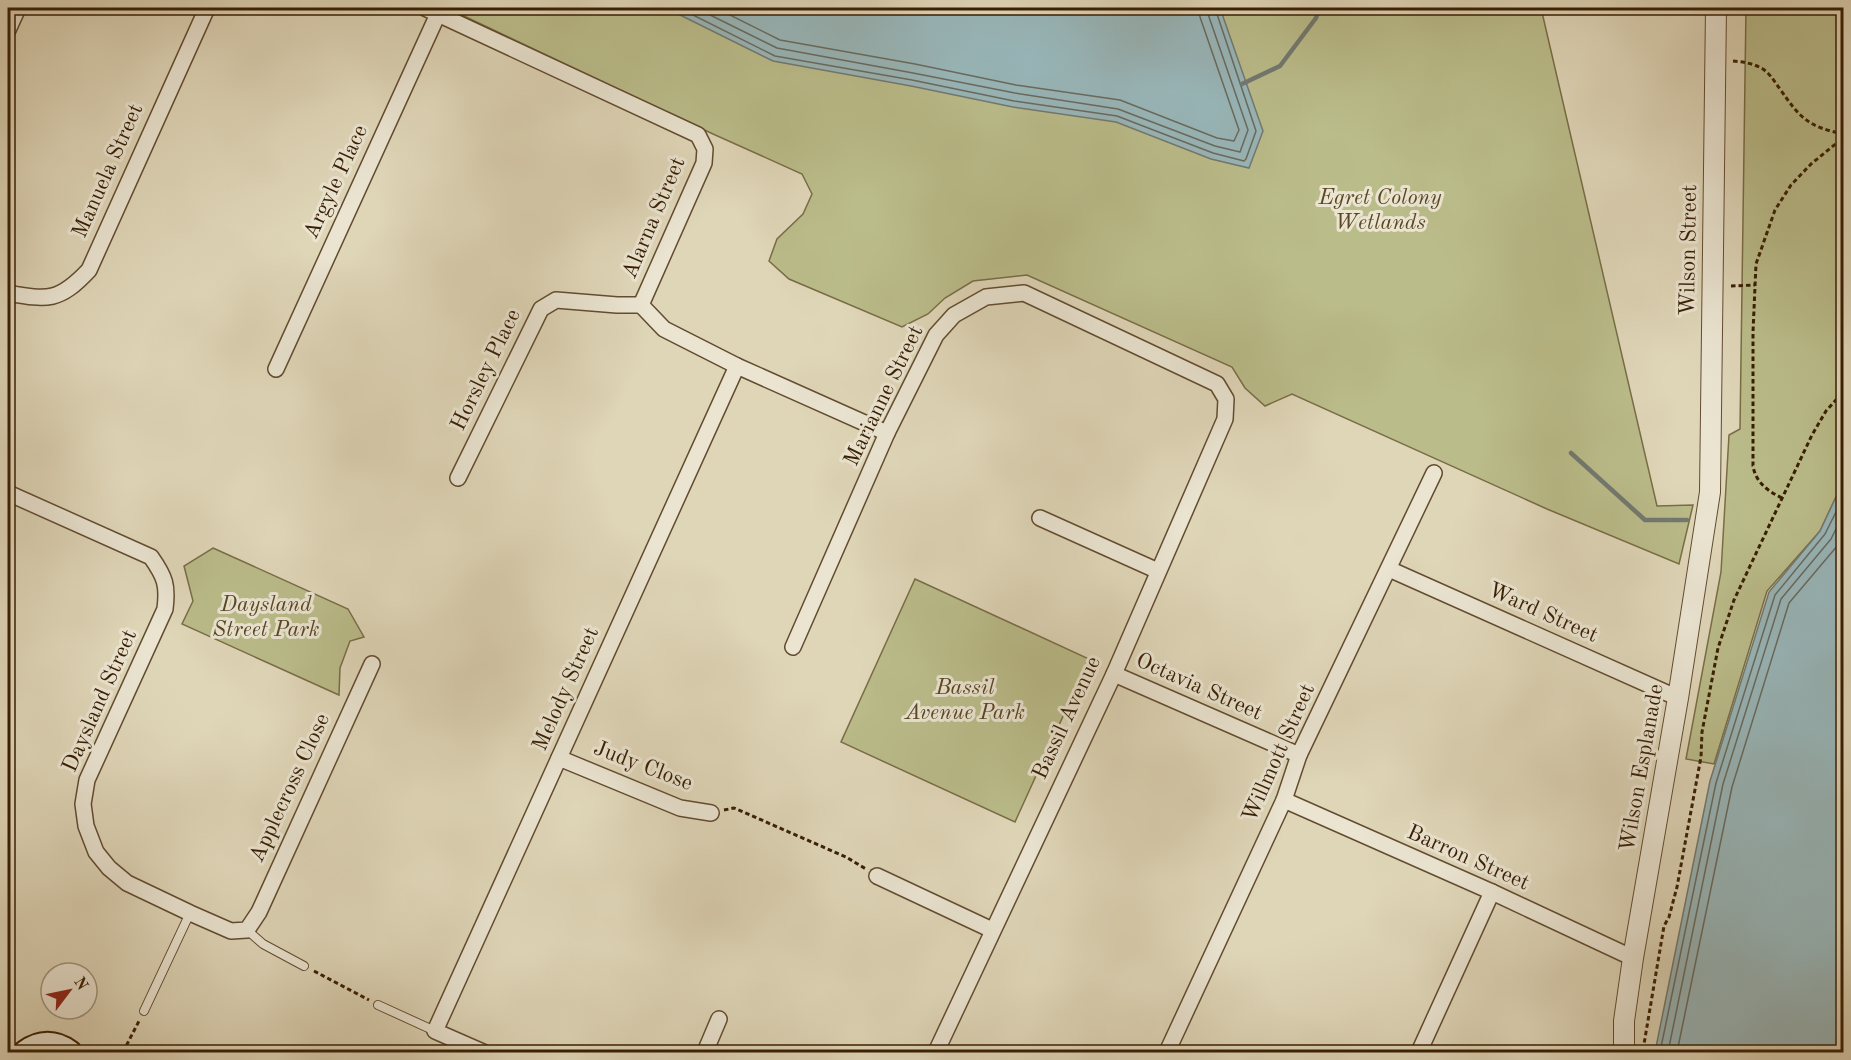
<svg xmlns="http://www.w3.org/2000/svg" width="1851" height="1060" font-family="'Old Standard TT',serif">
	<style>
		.green { fill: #babc8a; stroke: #796d46; stroke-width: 1.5 }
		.water { fill: #98b6b9; stroke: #727970; stroke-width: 1.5 }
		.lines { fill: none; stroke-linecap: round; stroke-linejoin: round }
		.shore { stroke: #686a5e; stroke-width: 1.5 }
		.stream { stroke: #727970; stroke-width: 4.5 }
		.service-casing { stroke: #624c30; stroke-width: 10 }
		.minor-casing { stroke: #624c30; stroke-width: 18 }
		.tertiary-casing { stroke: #624c30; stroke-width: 22 }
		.secondary-casing { stroke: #381e02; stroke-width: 26 }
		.path { stroke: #381e02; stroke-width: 3; stroke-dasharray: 4.5 3; stroke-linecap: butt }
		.service { stroke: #eae4d1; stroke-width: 8 }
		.minor { stroke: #eae4d1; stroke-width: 15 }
		.tertiary { stroke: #eae4d1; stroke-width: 20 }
		.secondary { stroke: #eae4d1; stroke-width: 22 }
		.labels { text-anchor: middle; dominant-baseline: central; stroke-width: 6; stroke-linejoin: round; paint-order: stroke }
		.street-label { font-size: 22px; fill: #381e02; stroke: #eae4d1 }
		.park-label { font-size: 22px; font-style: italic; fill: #584624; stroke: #eae4d1 }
	</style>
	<rect width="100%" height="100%" fill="#dfd6b8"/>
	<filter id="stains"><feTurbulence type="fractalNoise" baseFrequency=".00333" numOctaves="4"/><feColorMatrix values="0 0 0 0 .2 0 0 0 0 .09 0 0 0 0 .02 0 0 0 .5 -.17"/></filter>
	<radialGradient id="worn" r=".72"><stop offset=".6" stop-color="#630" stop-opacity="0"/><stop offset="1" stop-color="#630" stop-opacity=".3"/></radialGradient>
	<g class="green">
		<path d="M 447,8 L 1541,8 L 1657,506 L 1693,505 L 1679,564 L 1547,509 L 1292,394 L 1265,406 L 1245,388 L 1232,367 L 1027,275 L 973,281 L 945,298 L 928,314 L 902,327 L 789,279 L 769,261 L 777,239 L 803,214 L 812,194 L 802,174 L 713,134 Z"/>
		<path d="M 1746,8 L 1843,8 L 1843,482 L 1820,531 L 1767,591 L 1714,764 L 1686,759 L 1721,572 L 1729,435 L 1740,429 Z"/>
		<path d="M 213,548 L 348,609 L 364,637 L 350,641 L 340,668 L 339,695 L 182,624 L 193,601 L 184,566 Z"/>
		<path d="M 915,579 L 1089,659 L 1015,822 L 841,742 Z"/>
	</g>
	<g class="water">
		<path d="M 666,8 L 1220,8 L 1263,131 L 1249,168 L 1211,159 L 1116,122 L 1013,107 L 911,86 L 773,61 Z"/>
		<path d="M 1843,482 L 1843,1052 L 1655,1052 L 1710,781 L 1769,592 L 1820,531 Z"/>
	</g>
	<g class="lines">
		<g class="shore">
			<path d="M 679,8 L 775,56 L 912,80 L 1014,101 L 1117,116 L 1213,153 L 1244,161 L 1246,159 L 1256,131 L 1215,8"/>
			<path d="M 696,8 L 777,48 L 913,73 L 1015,93 L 1118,109 L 1215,146 L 1240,152 L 1248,130 L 1208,14 L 1208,8"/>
			<path d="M 716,8 L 780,40 L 915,64 L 1016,85 L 1120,100 L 1217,138 L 1234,141 L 1239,130 L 1200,17 L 1199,8"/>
			<path d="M 1660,1052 L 1716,783 L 1775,595 L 1825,534 L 1844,496"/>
			<path d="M 1668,1052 L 1723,784 L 1781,599 L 1831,539 L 1844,513"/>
			<path d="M 1677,1052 L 1732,787 L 1789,603 L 1838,545 L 1844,534"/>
		</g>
		<g class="stream">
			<path d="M 1242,84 L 1280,66 L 1316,18 L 1319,8"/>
			<path d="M 1571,453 L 1645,520 L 1687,520"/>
		</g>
		<defs>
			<g id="service">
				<path d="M 247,930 L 263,944 L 304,966"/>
				<path d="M 378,1005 L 435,1031"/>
				<path d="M 144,1011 L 190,913"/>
			</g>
			<g id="minor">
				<path d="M 425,8 L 698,135 L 705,149 L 704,163 L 641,305 L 664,329 L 737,366 L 887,433"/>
				<path d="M 8,30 L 18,8"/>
				<path d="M 8,293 C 48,300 59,302 89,270 L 207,8"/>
				<path d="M 276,369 L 438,14"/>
				<path d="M 458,478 L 541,309 L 556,300 L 617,305 L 641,305"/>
				<path d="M 8,493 L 151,557 C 165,577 168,585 165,609 L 87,780 L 83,804 L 86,826 L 96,852 L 109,868 L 127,883 L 190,913 L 231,931 L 247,930 L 259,912 L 372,664"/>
				<path d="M 1040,518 L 1158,571"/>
				<path d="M 1389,569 L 1678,698"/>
				<path d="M 793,647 L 887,433 L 936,335 L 954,315 L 986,297 L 1024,293 L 1217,384 L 1226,399 L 1225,419 L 1114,674 L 936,1052"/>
				<path d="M 1114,674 L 1299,755"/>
				<path d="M 559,758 L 680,808 L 711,813"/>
				<path d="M 1284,800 L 1492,892 L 1633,958"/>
				<path d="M 877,876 L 992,930"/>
				<path d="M 483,1052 L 435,1031 L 737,366"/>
				<path d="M 705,1052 L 719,1019"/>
				<path d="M 1167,1052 L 1284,800 L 1299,755 L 1434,473"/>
				<path d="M 1419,1052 L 1492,892"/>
			</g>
			<path id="tertiary" d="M 1624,1052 L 1624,1021 L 1633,958 L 1678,698 L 1710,492 L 1716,8"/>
			<path id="secondary" d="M 25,1052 C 40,1041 55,1041 70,1052"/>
		</defs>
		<use href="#service" class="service-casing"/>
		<use href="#minor" class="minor-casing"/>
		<use href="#tertiary" class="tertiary-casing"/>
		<use href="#secondary" class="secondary-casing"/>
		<g class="path">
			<path d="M 1733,61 C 1743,62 1752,63 1761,68 C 1769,72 1774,81 1780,89 C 1800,118 1808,127 1844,134"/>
			<path d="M 1731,286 L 1755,285"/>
			<path d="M 1782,498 C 1768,491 1756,483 1753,466 L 1753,332 L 1756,264 L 1775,210 L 1791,185 L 1811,164 L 1844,137"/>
			<path d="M 724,810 L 734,808 L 846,857 L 866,869"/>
			<path d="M 314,971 L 369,1000"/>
			<path d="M 1643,1050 L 1664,926 L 1669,917 L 1677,887 L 1701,757 L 1702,732 L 1718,648 L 1734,600 L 1812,435 L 1826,411 L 1844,391"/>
			<path d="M 123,1052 L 139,1021"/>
		</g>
		<use href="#service" class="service"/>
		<use href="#minor" class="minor"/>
		<use href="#tertiary" class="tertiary"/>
		<use href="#secondary" class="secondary"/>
	</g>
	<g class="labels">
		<g class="street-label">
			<text transform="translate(108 171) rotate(-66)">Manuela Street</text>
			<text transform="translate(336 182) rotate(-65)">Argyle Place</text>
			<text transform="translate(654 218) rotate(-67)">Alarna Street</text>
			<text transform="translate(1689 250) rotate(-89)">Wilson Street</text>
			<text transform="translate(486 370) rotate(-64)">Horsley Place</text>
			<text transform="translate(884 396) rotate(-64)">Marianne Street</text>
			<text transform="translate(1543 613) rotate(24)">Ward Street</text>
			<text transform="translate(1199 687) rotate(24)">Octavia Street</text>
			<text transform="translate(566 689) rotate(-66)">Melody Street</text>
			<text transform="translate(100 701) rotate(-66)">Daysland Street</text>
			<text transform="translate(1067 718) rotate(-65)">Bassil Avenue</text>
			<text transform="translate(1279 753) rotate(-66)">Willmott Street</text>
			<text transform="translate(643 766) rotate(21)">Judy Close</text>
			<text transform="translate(1642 768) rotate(-80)">Wilson Esplanade</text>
			<text transform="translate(290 788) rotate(-65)">Applecross Close</text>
			<text transform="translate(1468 858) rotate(24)">Barron Street</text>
		</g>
		<g class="park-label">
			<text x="1380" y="198">Egret Colony<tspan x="1380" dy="25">Wetlands</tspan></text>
			<text x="266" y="605">Daysland<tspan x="266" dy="25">Street Park</tspan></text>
			<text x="965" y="688">Bassil<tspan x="965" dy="25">Avenue Park</tspan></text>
		</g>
	</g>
	<rect width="1851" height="1060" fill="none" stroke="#dfd6b8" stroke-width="30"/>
	<rect x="9" y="9" width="1833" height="1042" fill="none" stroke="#381e02" stroke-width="3"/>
	<rect x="15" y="15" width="1821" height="1030" fill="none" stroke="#381e02" stroke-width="1.5"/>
	<g transform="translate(69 991) rotate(58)"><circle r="28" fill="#eae4d1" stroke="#a3957e" stroke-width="1.5"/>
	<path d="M0-4.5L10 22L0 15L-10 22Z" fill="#8f2418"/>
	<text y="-9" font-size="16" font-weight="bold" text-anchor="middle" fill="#381e02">N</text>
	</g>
	<rect width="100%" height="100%" filter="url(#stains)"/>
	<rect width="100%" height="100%" fill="url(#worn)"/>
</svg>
